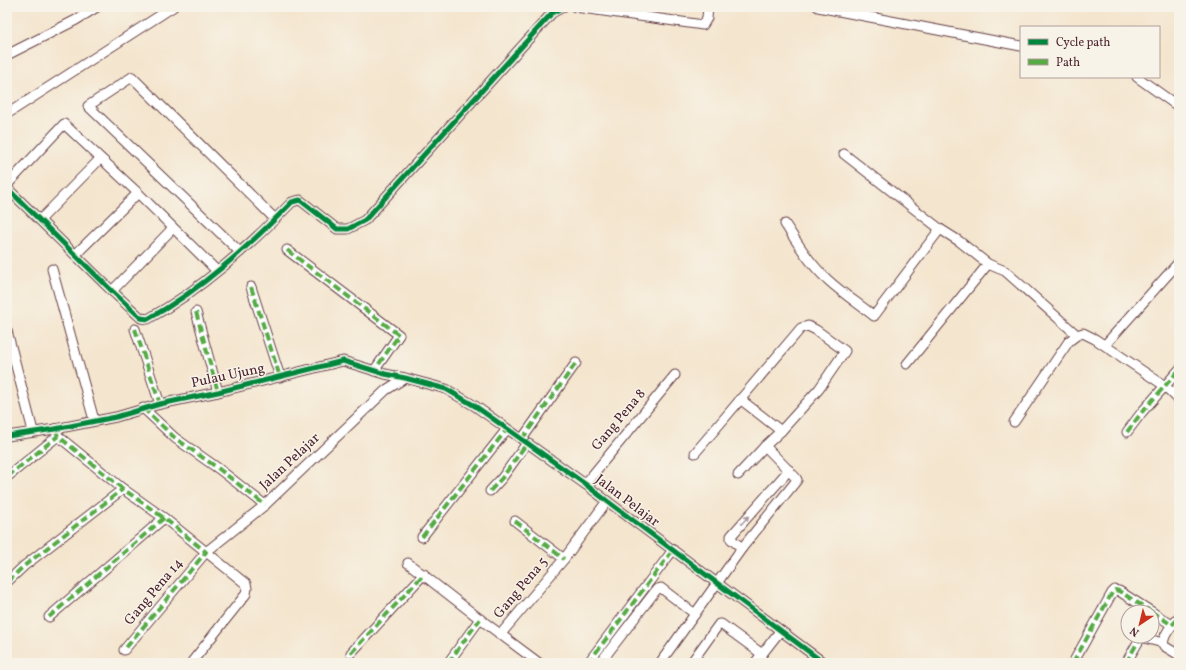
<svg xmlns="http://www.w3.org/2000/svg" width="1186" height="670" font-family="Vollkorn,serif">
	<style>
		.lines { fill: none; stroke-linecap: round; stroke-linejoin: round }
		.street-casing { stroke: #643d43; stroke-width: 11 }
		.street { stroke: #fff; stroke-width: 9 }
		.quiet { stroke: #57aa44; stroke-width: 4; stroke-dasharray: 8 4; stroke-linecap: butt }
		.cycleway-casing { stroke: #f7f3e8; stroke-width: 8 }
		.cycleway { stroke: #00873e; stroke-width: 5 }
		.oneway { fill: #ae9aa0 }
		.labels { text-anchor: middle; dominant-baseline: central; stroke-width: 3; stroke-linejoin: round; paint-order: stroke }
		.street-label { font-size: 14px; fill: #4a1f2b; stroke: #f7f3e8 }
	</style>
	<rect width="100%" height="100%" fill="#f7f3e8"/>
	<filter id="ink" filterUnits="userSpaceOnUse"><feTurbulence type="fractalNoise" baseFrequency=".025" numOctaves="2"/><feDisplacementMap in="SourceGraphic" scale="8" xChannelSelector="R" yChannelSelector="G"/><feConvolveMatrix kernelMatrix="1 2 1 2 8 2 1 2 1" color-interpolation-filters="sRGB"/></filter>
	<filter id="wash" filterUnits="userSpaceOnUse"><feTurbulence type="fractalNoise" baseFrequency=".012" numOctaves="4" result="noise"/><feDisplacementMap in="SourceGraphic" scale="16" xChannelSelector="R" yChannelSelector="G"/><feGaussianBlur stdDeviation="0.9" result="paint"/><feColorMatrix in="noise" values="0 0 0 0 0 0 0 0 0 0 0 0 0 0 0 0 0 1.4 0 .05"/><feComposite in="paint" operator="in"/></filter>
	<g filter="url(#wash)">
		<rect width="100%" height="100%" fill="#f4e5ce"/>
	</g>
	<g filter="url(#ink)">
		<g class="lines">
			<defs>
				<g id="street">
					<path d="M 575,7 L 703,25 L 707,18 L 708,7"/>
					<path d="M 818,7 L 1021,46"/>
					<path d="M 7,55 L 76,20 L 97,7"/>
					<path d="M 1137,77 L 1179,107"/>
					<path d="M 7,114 L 173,7"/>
					<path d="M 844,154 L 940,229 L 959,241 L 988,264 L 1005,271 L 1077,335"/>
					<path d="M 7,185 L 64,124 L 138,193 L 217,271"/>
					<path d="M 7,188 L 112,291 L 141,318 L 148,319 C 202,289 249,246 292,202 L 300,200 L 337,229 L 348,229 L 365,220 L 552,13 L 563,7"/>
					<path d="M 40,220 L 100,159"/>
					<path d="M 785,224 C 798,244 810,264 828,280 C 842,293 859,304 874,316 L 940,229"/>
					<path d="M 287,250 L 399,335 L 374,371"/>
					<path d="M 240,252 L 88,106 L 132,77 L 275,219"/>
					<path d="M 76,254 L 138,193"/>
					<path d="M 52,269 L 94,420"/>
					<path d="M 251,287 L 280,377"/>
					<path d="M 112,291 L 173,228"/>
					<path d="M 196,312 L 218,392"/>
					<path d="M 135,329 L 160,404"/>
					<path d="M 7,331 L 33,431"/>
					<path d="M 1105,345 L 1179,262"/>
					<path d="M 907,364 L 988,264"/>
					<path d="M 143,408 L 175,438 L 219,469 L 265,505"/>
					<path d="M 1014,422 L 1069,341 L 1077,335 L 1083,333 L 1095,339 L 1165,386 L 1179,400"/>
					<path d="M 55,429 L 58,436 L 123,489 L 164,518 L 246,584 L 247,588 L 246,594 L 191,663"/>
					<path d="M 1127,432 L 1142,412 L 1179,370"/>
					<path d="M 7,436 L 55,429 L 116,417 L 160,404 L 218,392 L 343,361 L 385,374 L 405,378 L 446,389 L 475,406 L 585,484 L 607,501 L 824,663"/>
					<path d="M 522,439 L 576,363"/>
					<path d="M 695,453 L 801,328 L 808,326 L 816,330 L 845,351 L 819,389 L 781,431"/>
					<path d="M 738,475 L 765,446 L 781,431 L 740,399"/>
					<path d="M 7,477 L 58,436"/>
					<path d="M 585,484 L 675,375"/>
					<path d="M 490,491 L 502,478 L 527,443"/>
					<path d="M 515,521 L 564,559"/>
					<path d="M 422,537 L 507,429"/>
					<path d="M 742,548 L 731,539 L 731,536 L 789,470"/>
					<path d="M 408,563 L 480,619 L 539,663"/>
					<path d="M 7,582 L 24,566 L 123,489"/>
					<path d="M 1152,612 L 1172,625"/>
					<path d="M 49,617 L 164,518"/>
					<path d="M 1179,618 C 1173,624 1161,636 1164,646 L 1179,655"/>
					<path d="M 500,635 L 564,559 L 607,501"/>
					<path d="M 124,650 L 206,552 L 265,505 L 386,390 L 405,378"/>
					<path d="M 351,653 L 424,574"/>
					<path d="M 448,663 L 480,619"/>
					<path d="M 588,663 L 673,550"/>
					<path d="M 600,663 L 657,589 L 661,588 L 695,614"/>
					<path d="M 660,663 L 742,548 L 797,480 L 796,478 L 765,446"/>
					<path d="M 691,663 L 719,624 L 721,624 L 762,654"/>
					<path d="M 755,663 L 780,631"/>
					<path d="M 1073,663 L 1112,593 L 1115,590 L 1119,591 L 1152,612"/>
					<path d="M 1126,663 L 1141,637 L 1163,643"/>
				</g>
			</defs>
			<use href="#street" class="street-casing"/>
			<use href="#street" class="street"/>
			<g class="quiet">
				<path d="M 287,250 L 399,335 L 374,371"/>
				<path d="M 251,287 L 280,377"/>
				<path d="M 196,312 L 218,392"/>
				<path d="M 135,329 L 160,404"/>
				<path d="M 143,408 L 175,438 L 219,469 L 265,505"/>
				<path d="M 55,429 L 58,436 L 123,489 L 164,518 L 206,552 L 124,650"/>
				<path d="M 1127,432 L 1142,412 L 1179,370"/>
				<path d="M 522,439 L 576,363"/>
				<path d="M 7,477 L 58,436"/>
				<path d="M 490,491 L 502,478 L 527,443"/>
				<path d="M 515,521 L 564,559"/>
				<path d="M 422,537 L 507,429"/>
				<path d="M 7,582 L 24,566 L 123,489"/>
				<path d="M 1152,612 L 1172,625 L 1179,618"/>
				<path d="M 49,617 L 164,518"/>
				<path d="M 351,653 L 424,574"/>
				<path d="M 448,663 L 480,619"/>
				<path d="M 537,663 L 538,662"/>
				<path d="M 588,663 L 673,550"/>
				<path d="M 1073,663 L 1112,593 L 1115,590 L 1119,591 L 1152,612"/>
				<path d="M 1126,663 L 1140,638"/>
			</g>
			<defs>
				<g id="cycleway">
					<path d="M 7,188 L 112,291 L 141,318 L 148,319 C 202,289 249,246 292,202 L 300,200 L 337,229 L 348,229 L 365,220 L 552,13 L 563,7"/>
					<path d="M 7,436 L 55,429 L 116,417 L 160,404 L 218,392 L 343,361 L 385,374 L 405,378 L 446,389 L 475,406 L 585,484 L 607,501 L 824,663"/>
				</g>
			</defs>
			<use href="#cycleway" class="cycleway-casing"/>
			<use href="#cycleway" class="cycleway"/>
		</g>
		<defs><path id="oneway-solid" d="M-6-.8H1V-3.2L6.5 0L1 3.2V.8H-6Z"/></defs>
		<use class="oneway" href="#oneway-solid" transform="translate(745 520) rotate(-48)"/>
	</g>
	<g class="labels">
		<g class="street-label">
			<text transform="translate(228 376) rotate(-12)">Pulau Ujung</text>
			<text transform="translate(619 420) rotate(-50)">Gang Pena 8</text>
			<text transform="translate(290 462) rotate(-43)">Jalan Pelajar</text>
			<text transform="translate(627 501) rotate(37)">Jalan Pelajar</text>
			<text transform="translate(521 588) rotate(-50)">Gang Pena 5</text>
			<text transform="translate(154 592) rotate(-50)">Gang Pena 14</text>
		</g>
	</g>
	<rect width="1186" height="670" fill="none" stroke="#f7f3e8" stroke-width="24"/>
	<rect x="1020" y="26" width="140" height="52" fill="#f7f3e8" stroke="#b29e9c"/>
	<rect x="1028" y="39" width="20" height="6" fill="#00873e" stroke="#b29e9c"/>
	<text x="1056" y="46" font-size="12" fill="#4a1f2b">Cycle path</text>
	<rect x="1028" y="59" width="20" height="6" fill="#57aa44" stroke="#b29e9c"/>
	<text x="1056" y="66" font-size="12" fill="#4a1f2b">Path</text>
	<g transform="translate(1140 624) rotate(215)"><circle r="19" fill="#f7f3e8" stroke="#b29e9c"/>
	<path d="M0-3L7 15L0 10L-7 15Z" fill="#c8321e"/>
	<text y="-6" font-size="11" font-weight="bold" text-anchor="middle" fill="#4a1f2b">N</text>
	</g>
</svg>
